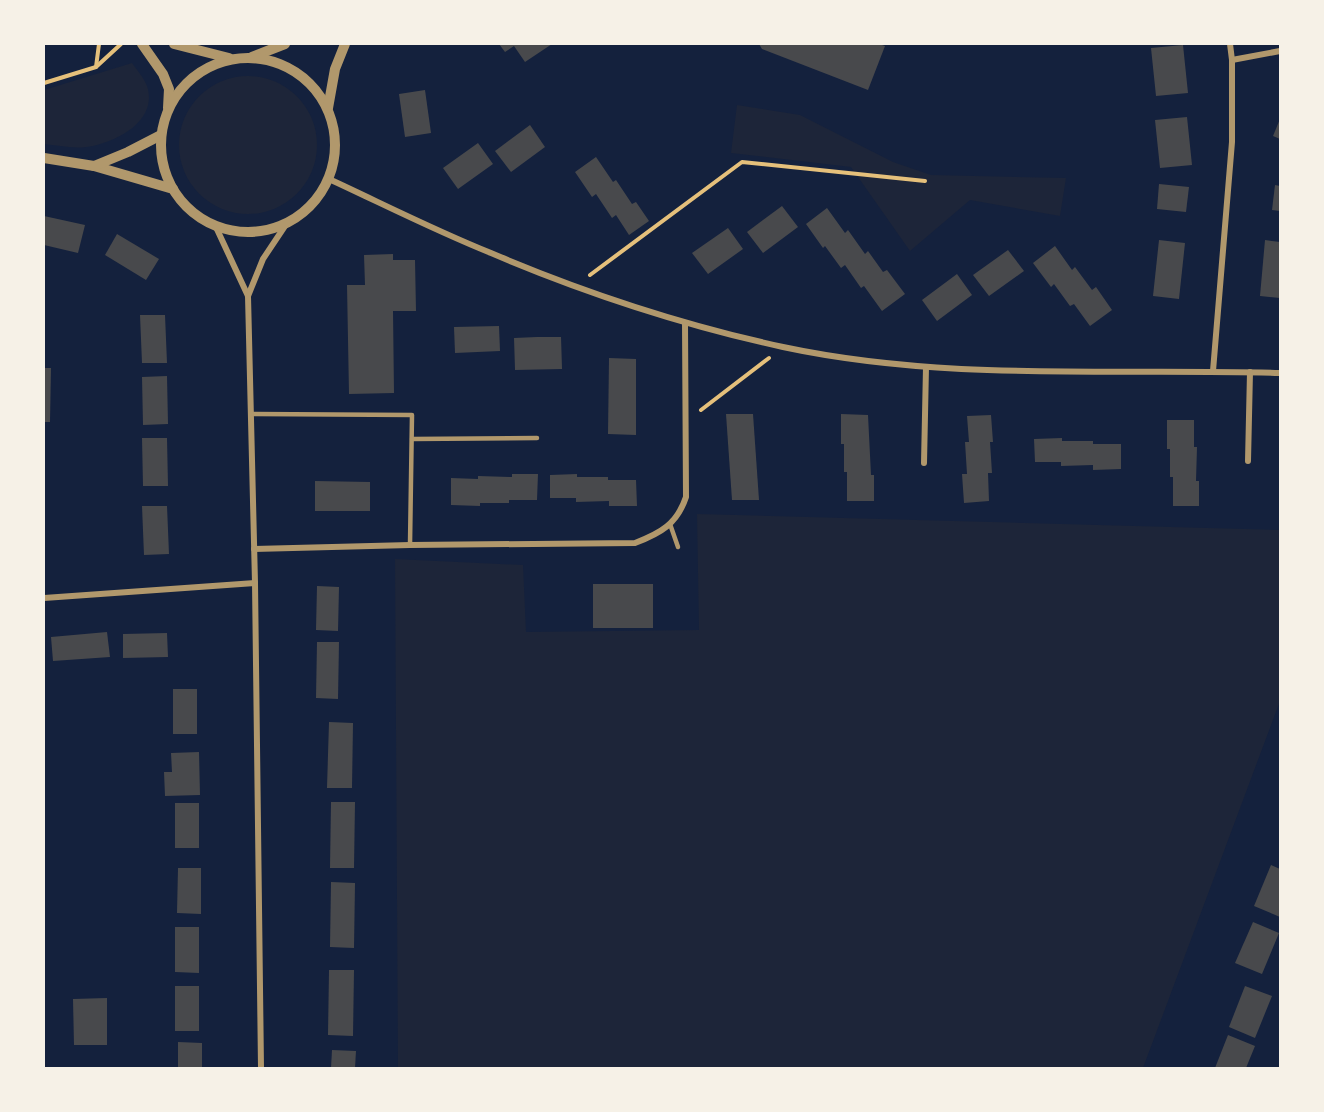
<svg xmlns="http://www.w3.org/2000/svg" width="1324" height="1112" font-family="'Libre Baskerville',serif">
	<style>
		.green { fill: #1d2539 }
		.building { fill: #48494c }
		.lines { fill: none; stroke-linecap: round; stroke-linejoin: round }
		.path { stroke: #e5c07b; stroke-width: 4 }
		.service { stroke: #b1986c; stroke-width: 4.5 }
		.minor { stroke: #b1986c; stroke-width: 6 }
		.tertiary { stroke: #b1986c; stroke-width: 10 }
	</style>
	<rect width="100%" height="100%" fill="#14213d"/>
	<g class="green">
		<path d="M 132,63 C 137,70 144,78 147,86 C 159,122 113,144 86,147 C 72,149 57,145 44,144 L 44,90 Z"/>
		<circle cx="248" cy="145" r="69"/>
		<path d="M 737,105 L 800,115 L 893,162 L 931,175 L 1066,178 L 1060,216 L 970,200 L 910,251 L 851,167 L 731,153 Z"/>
		<path d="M 697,514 L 1280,530 L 1280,701 L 1143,1068 L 398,1068 L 395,559 L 523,565 L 526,632 L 699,630 Z"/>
	</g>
	<g class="building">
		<path d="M 499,44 L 552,44 L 525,62 L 514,46 L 505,52 Z"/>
		<path d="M 759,44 L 879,44 L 885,46 L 868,90 L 762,49 Z"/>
		<path d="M 1183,45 L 1188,93 L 1156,96 L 1151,48 Z"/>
		<path d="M 425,90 L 431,133 L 405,137 L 399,94 Z"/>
		<path d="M 1187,117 L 1192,165 L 1160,168 L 1155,120 Z"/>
		<path d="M 1280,119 L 1280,139 L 1273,136 Z"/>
		<path d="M 530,125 L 545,147 L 511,172 L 495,151 Z"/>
		<path d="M 478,143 L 493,164 L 458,189 L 443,168 Z"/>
		<path d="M 596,157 L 613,182 L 616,180 L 632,204 L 636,202 L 649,221 L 629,235 L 616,215 L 612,218 L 596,194 L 592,197 L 575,172 Z"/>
		<path d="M 1159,184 L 1189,187 L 1186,212 L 1157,209 Z"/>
		<path d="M 1275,185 L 1280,186 L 1280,211 L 1272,210 Z"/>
		<path d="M 782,206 L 798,227 L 763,253 L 747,232 Z"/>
		<path d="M 827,208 L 845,233 L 848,230 L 865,254 L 868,251 L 883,272 L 887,270 L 905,294 L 882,311 L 864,286 L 861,288 L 845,265 L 841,268 L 825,246 L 823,248 L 806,224 Z"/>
		<path d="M 44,216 L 85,225 L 78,253 L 44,245 Z"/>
		<path d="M 728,228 L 743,249 L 708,274 L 692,253 Z"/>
		<path d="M 117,234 L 159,259 L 146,280 L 105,255 Z"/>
		<path d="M 1159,240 L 1185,243 L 1179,299 L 1153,296 Z"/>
		<path d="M 1265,240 L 1280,242 L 1280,298 L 1260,296 Z"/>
		<path d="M 1055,246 L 1072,270 L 1075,267 L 1092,290 L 1096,287 L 1112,310 L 1090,326 L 1074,304 L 1070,306 L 1054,284 L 1051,287 L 1033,263 Z"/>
		<path d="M 1008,250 L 1024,271 L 989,296 L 973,275 Z"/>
		<path d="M 393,254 L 393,260 L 415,260 L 416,311 L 393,311 L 394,393 L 349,394 L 347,285 L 365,285 L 364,255 Z"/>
		<path d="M 957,274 L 972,295 L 937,321 L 922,300 Z"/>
		<path d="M 140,315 L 165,315 L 167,363 L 142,363 Z"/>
		<path d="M 499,326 L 500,351 L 455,353 L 454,327 Z"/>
		<path d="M 537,337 L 561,337 L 562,369 L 515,370 L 514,338 Z"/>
		<path d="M 609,358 L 636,359 L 636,435 L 608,434 Z"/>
		<path d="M 44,368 L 51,368 L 50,422 L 44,422 Z"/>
		<path d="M 167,376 L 168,424 L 143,425 L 142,377 Z"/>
		<path d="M 726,414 L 753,414 L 759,500 L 732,500 Z"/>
		<path d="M 841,414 L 868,415 L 871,475 L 874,475 L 874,501 L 847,501 L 847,472 L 844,472 L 844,444 L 841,444 Z"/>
		<path d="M 991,415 L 993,442 L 990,442 L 992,473 L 988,473 L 989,501 L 964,503 L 962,474 L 967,474 L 965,442 L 969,442 L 967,416 Z"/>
		<path d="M 1167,420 L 1194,420 L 1194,447 L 1197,447 L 1196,481 L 1199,481 L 1199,506 L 1173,506 L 1173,477 L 1170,477 L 1170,449 L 1167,449 Z"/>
		<path d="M 142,438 L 167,438 L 168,486 L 143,486 Z"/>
		<path d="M 1062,438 L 1062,441 L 1093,441 L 1093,444 L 1121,444 L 1121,469 L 1093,470 L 1093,465 L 1061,466 L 1061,462 L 1035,462 L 1034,439 Z"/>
		<path d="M 512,474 L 538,474 L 537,500 L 509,500 L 509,503 L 480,503 L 480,506 L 451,505 L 451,478 L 478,479 L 478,476 L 512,477 Z"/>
		<path d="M 577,474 L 577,477 L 608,477 L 608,480 L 636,480 L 637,506 L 609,506 L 609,501 L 576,502 L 576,498 L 550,498 L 550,475 Z"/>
		<path d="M 315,481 L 370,482 L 370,511 L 315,511 Z"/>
		<path d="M 142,506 L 167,506 L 169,554 L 144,555 Z"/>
		<rect x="593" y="584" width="60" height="44"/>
		<path d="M 317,586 L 339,587 L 338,631 L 316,630 Z"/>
		<path d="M 107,632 L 110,657 L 53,661 L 51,637 Z"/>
		<path d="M 167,633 L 168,657 L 123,658 L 123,634 Z"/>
		<path d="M 317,642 L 339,642 L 338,699 L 316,698 Z"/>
		<rect x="173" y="689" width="24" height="45"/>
		<path d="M 329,722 L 353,723 L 352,788 L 327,788 Z"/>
		<path d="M 199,752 L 200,795 L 165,796 L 164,772 L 172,772 L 171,753 Z"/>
		<path d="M 331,802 L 355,802 L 354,868 L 330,868 Z"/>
		<rect x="175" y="803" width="24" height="45"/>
		<path d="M 1271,865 L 1280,869 L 1280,917 L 1254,906 Z"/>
		<path d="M 178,868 L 201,868 L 201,914 L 177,913 Z"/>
		<path d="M 331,882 L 355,883 L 354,948 L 330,947 Z"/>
		<path d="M 1253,922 L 1279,933 L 1262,974 L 1235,963 Z"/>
		<path d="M 175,927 L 199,927 L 199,973 L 175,972 Z"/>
		<path d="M 329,970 L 354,970 L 353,1036 L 328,1035 Z"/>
		<rect x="175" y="986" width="24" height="45"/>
		<path d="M 1245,986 L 1272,996 L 1255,1038 L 1229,1027 Z"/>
		<path d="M 107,998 L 107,1045 L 74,1045 L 73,999 Z"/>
		<path d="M 1228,1035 L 1255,1046 L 1246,1068 L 1215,1068 Z"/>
		<path d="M 178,1042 L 202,1043 L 202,1068 L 178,1068 Z"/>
		<path d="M 332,1050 L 356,1051 L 355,1068 L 331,1068 Z"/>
	</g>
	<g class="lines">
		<g class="path">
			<path d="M 96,67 L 99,44"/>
			<path d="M 44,83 L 96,67 L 121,44"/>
			<path d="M 590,275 L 742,162 L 925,181"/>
			<path d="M 701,410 L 769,358"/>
		</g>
		<g class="service">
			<path d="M 251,414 L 412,415 L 410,545"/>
			<path d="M 412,439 L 537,438"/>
			<path d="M 670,524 L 678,547"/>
		</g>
		<g class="minor">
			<path d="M 1232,60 L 1280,51"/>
			<path d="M 329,179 C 383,204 436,231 491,253 C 585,293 683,325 783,347 C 947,382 1114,368 1280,373"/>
			<path d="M 215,225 L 248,296 L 255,583 L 261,1068"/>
			<path d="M 248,296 L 263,259 L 287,223"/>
			<path d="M 1213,371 L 1232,142 L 1232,60 L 1230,44"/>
			<path d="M 1248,461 L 1250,372"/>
			<path d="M 924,463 L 926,367"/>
			<path d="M 254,549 L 410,545 L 635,543 C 661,533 677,524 686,497 L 685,323"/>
			<path d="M 44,598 L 255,583"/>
		</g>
		<g class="tertiary">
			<path d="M 142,44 L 163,74 L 169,89 L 168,108"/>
			<path d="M 174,44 L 229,58"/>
			<path d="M 252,57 L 285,44"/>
			<circle cx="248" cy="145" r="87"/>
			<path d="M 328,108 L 335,69 L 345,44"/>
			<path d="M 44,158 L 94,166 L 173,189"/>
			<path d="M 94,166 L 128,152 L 161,135"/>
		</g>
	</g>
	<rect width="1324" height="1112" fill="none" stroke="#f6f1e7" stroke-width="90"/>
</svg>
